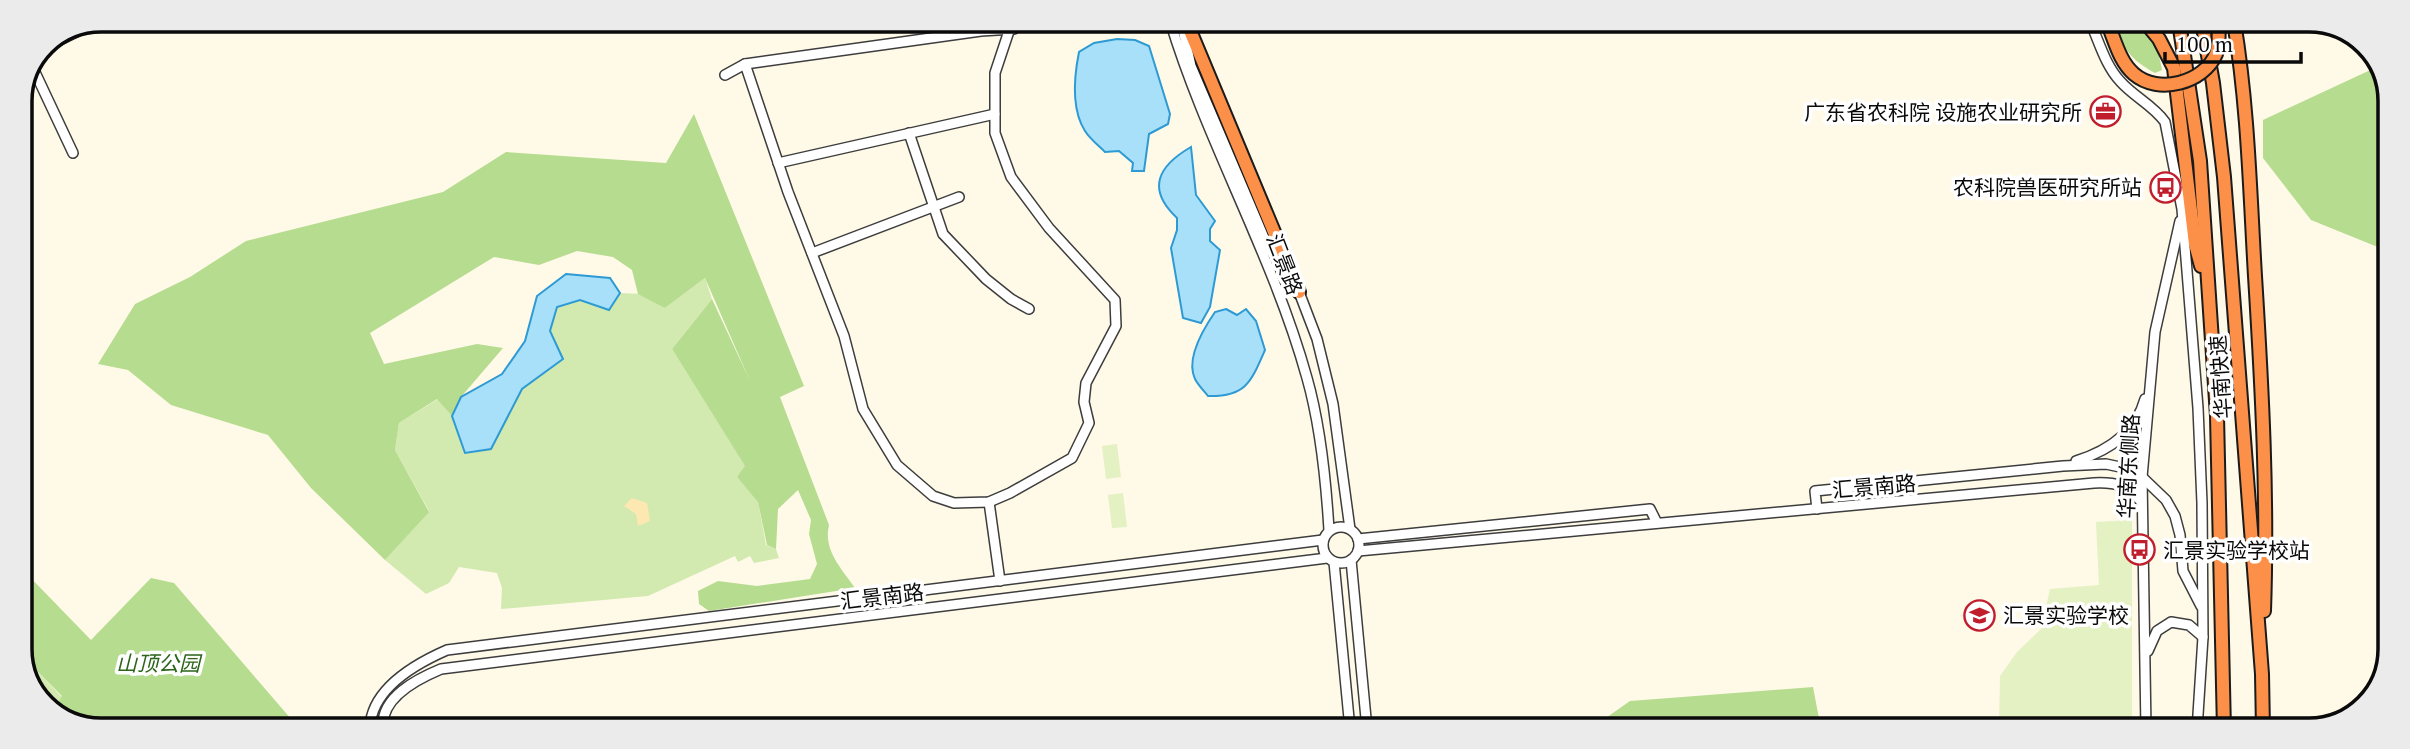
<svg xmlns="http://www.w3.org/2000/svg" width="2410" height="749" font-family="'PT Serif','Noto Sans SC',serif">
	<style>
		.green { fill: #d2eab0 }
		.forest { fill: #b6dc8f }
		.sand { fill: #fee8b1 }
		.pitch { fill: #e4f1c2 }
		.water { fill: #a9e0f9; stroke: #2d9ad4; stroke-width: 2 }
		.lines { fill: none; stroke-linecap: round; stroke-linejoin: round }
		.minor-casing { stroke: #3d3d3d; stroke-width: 12 }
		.highway-casing { stroke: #1b1b1b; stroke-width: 16 }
		.minor { stroke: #fff; stroke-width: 9 }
		.highway { stroke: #fc9048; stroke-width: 12 }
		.minor-bridge-casing { stroke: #3d3d3d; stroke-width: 12; stroke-linecap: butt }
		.highway-bridge-casing { stroke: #1b1b1b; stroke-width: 16; stroke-linecap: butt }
		.minor-bridge { stroke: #fff; stroke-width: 9 }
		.highway-bridge { stroke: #fc9048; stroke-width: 12 }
		.labels { text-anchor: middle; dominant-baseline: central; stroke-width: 7; stroke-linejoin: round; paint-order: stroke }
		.poi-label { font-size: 21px; fill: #0a0a0a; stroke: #fff; text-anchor: end }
		.street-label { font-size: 21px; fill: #0a0a0a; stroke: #fff }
		.park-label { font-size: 21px; font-style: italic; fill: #2c6419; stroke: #fff }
		.rim { fill: none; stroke: #0a0a0a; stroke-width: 3.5 }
	</style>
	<rect width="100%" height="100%" fill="#fff9e7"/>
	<g class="green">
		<path d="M 705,278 L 712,299 L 672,349 L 746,467 L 737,477 L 758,501 L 766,545 L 776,549 L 779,558 L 754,563 L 750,556 L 738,562 L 735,556 L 648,596 L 501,609 L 502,588 L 497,573 L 459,567 L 449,583 L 426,594 L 385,560 L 429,511 L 395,450 L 399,423 L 438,399 L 452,416 L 465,453 L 491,449 L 522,389 L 563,359 L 550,331 L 557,307 L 580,300 L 609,310 L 620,293 L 644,294 L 665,308 Z"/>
		<path d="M 19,653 L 62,697 L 54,710 L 36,698 Z"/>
	</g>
	<g class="forest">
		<path d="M 2114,22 C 2152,22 2155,36 2162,70 L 2155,73 C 2129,59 2123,48 2114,22 Z"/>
		<path d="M 2379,66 L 2391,94 L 2390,252 L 2311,220 L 2263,158 L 2263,120 Z"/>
		<path d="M 694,114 L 804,386 L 780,397 L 829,525 C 823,550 841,568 855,588 L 709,611 L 699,604 L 698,591 L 718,581 L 757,586 L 810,579 L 817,564 L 809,534 L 811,520 L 798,490 L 778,509 L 776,549 L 767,545 L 758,502 L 737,477 L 745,466 L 672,349 L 712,299 L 750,381 L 705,278 L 665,308 L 638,294 L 632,270 L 613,257 L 577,251 L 539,265 L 494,257 L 370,333 L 384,364 L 477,344 L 503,348 L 461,397 L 452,416 L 437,399 L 399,423 L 395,450 L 429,512 L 385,560 L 311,488 L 268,435 L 171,405 L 128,370 L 98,364 L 135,304 L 190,277 L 246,241 L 443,192 L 506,152 L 666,163 Z"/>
		<path d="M 23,570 L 91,640 L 151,578 L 174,583 L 298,727 L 79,727 L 54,710 L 62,696 L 19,653 L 19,575 Z"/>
		<path d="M 1813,687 L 1821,729 L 1465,729 L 1603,720 L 1630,701 Z"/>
	</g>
	<path class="sand" d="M 632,498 L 647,503 L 650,521 L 638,526 L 636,514 L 624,506 Z"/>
	<g class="pitch">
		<path d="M 1117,444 L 1121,477 L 1106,479 L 1102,446 Z"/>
		<path d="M 1123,493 L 1127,527 L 1112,528 L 1108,495 Z"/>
		<path d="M 2132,520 L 2132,730 L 1999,729 L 2000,676 L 2017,652 L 2041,629 L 2050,589 L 2099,585 L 2096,522 Z"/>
	</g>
	<g class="water">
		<path d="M 1117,39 L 1135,40 L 1149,46 L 1170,114 L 1168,124 L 1149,134 L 1144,171 L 1132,171 L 1133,163 L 1119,151 L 1105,152 C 1099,146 1090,139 1085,131 C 1071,109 1074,77 1079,52 L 1094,43 Z"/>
		<path d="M 1191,147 L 1196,195 L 1215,221 L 1210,229 L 1210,241 L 1220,250 L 1210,307 L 1201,323 L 1183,318 L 1171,248 L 1177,230 L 1177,218 C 1146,189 1158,166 1191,147 Z"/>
		<path d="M 566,274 L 610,278 L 620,293 L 609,310 L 580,300 L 557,307 L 550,331 L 563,359 L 522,389 L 491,449 L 465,453 L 452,416 L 461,397 L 502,374 L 525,341 L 537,296 Z"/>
		<path d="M 1226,309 L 1237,315 L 1246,309 L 1256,321 L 1265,350 C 1251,382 1246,397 1208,396 C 1204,391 1198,385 1195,379 C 1185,358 1204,328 1215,312 Z"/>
	</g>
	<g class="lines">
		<defs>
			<g id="minor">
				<path d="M 1170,21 C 1207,143 1273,255 1307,378 C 1321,427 1326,480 1329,530"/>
				<path d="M 1181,21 L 1191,66 L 1226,148 L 1268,247 L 1299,292 L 1317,339 L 1333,404 L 1350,529"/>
				<path d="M 2090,22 C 2099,41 2105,65 2120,81 C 2134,97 2153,105 2165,122 L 2182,209 L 2198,408 L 2202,503 L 2203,637 L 2197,730"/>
				<path d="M 41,49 L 103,19"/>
				<path d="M 745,64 L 788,192 L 844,336 L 863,409 L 897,465 L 933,496 L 954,503 L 989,502 L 1010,493 L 1072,458 L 1089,423 L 1084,402 L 1086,383 L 1116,326 L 1115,300 L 1049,228 L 1011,177 L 995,133 L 995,73 L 1010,28"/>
				<path d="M 33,68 L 73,153"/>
				<path d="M 725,75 L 745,64 L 981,31 L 1014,29"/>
				<path d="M 909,133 L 943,234 L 986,279 L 1011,299 L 1029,309"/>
				<path d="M 778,163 L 995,114"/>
				<path d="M 812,253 L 959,197"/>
				<path d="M 2076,461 C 2108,451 2136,432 2145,399"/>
				<path d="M 989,502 L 1000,581"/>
				<path d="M 1817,509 L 1815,491 L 2063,466 L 2106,464 L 2120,467 L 2142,477 L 2166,500 L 2175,516 L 2180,535 L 2183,571 L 2201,606"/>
				<circle cx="1341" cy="545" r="18"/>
				<path d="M 1358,539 L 1650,509 L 1657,523"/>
				<path d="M 1358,551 L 2094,483 C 2115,482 2129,485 2141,502"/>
				<path d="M 1351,560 L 1367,729"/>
				<path d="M 1334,562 L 1350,729"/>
				<path d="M 2148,651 L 2157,631 L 2171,622 L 2189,625 L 2203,637"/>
				<path d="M 370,727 C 372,689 415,664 447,650 L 1323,540"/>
				<path d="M 383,727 C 381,697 417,679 441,669 L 1327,558"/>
				<path d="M 2146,730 L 2142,477 L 2155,332 L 2180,221"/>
			</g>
			<g id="highway">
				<path d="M 1186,21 L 1299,292"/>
				<path d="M 2145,22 L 2159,39 L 2174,68 L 2195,244 L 2201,266"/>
				<path d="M 2179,22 L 2200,161 L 2217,416 L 2224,730"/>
				<path d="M 2202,22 L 2213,83 L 2224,177 L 2262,674 L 2263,730"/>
				<path d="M 2234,22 C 2248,106 2250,192 2255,276 C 2262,388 2268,499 2264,611"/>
			</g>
		</defs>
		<use href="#minor" class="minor-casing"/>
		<use href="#highway" class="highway-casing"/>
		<use href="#minor" class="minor"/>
		<use href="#highway" class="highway"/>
		<defs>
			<path id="minor-bridge" d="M 2193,730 L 2228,723 L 2284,730"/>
			<path id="highway-bridge" d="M 2107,22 C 2115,40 2119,61 2134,74 C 2158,95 2204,83 2216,54 C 2220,44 2219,32 2218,22"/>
		</defs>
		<use href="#minor-bridge" class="minor-bridge-casing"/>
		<use href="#highway-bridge" class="highway-bridge-casing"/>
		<use href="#minor-bridge" class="minor-bridge"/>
		<use href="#highway-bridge" class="highway-bridge"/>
	</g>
	<defs>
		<symbol id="office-ring" viewBox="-11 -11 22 22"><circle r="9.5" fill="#fff" stroke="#c01d2d" stroke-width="1.5"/><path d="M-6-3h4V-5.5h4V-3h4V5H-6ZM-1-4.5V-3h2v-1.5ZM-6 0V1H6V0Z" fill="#c01d2d"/></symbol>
		<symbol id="bus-ring" viewBox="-11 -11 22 22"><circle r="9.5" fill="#fff" stroke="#c01d2d" stroke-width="1.5"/><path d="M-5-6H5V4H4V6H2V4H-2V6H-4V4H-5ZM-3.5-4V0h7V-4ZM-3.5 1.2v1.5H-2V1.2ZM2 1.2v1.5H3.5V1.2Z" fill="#c01d2d"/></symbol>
		<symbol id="school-ring" viewBox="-11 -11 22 22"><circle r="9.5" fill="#fff" stroke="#c01d2d" stroke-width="1.5"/><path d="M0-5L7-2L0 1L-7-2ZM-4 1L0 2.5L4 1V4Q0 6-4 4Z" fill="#c01d2d"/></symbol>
	</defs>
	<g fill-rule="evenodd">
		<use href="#office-ring" x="2088" y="94" width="35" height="35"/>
		<use href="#bus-ring" x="2148" y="170" width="35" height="35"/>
		<use href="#bus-ring" x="2122" y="532" width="35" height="35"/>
		<use href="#school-ring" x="1962" y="598" width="35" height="35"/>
	</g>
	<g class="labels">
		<g class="poi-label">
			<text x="2082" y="112">广东省农科院 设施农业研究所</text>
			<text x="2142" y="187">农科院兽医研究所站</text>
			<text x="2163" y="550" text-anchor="start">汇景实验学校站</text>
			<text x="2003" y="615" text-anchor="start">汇景实验学校</text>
		</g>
		<g class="street-label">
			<text transform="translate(1285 264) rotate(69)">汇景路</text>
			<text transform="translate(2220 377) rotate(-94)">华南快速</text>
			<text transform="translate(2128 466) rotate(-87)">华南东侧路</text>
			<text transform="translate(1874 486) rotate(-5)">汇景南路</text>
			<text transform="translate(882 596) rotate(-7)">汇景南路</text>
		</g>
		<g class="park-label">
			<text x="158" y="663">山顶公园</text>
		</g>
	</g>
	<path d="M0 0H2410V749H0ZM101 32H2309A69 69 0 0 1 2378 101V649A69 69 0 0 1 2309 718H101A69 69 0 0 1 32 649V101A69 69 0 0 1 101 32Z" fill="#ebebeb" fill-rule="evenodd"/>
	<path class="rim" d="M101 32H2309A69 69 0 0 1 2378 101V649A69 69 0 0 1 2309 718H101A69 69 0 0 1 32 649V101A69 69 0 0 1 101 32Z"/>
	<path d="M2165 52v10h136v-10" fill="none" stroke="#0a0a0a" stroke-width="3.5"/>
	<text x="2176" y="52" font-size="21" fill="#0a0a0a" stroke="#ffffff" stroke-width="5" paint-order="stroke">100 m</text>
</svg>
